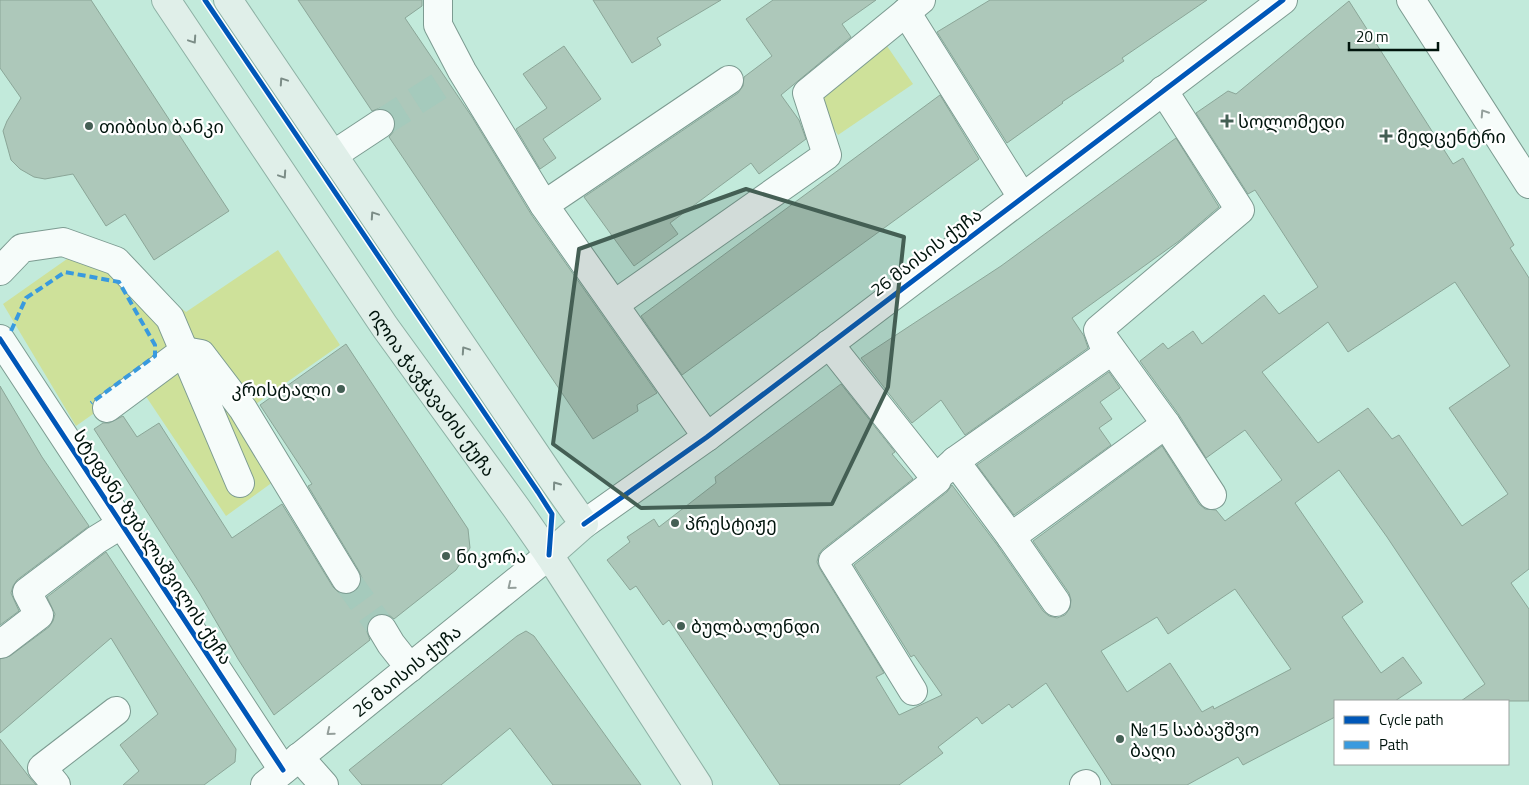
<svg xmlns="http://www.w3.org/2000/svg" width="1529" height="785" font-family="'Titillium Web','Noto Sans Georgian',sans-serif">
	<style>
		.green { fill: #cee19a }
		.building { fill: #adc8ba; stroke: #8ba698; fill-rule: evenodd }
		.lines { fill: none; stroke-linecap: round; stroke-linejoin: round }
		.minor-tunnel { stroke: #a5cabc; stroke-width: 28; stroke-dasharray: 28 14; stroke-linecap: butt }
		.minor-casing { stroke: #7c9b91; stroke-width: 30 }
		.major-casing { stroke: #8eb1a5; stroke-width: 30 }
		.minor { stroke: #f6fcfa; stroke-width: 28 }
		.major { stroke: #e0efe9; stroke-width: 28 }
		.quiet { stroke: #399ade; stroke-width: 4; stroke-dasharray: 8 4; stroke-linecap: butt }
		.cycleway-casing { stroke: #fff; stroke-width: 8 }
		.cycleway { stroke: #0057b8; stroke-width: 5 }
		.oneway { stroke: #7b8c86 }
		.oneway2 { stroke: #949f9b }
		.marked { fill: #445f54; fill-opacity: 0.2; stroke: #445f54; stroke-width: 4; stroke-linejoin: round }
		.poi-dot { fill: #445f54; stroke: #fff; stroke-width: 2 }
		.labels { text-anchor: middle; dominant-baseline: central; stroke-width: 4.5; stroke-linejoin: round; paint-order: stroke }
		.poi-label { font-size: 18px; fill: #00140c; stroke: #fff; text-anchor: start }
		.street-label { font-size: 18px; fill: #00140c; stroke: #fff }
	</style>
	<rect width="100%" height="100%" fill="#c2eadb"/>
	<g class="green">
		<path d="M 887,46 L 913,84 L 838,135 L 812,97 Z"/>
		<path d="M 94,240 L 186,312 L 278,250 L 340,345 L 250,408 L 288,471 L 226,516 L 137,383 L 76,426 L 3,304 Z"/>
	</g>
	<g class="building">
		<path d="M 0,0 L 91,0 L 229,211 L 154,260 L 125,214 L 106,226 L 73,174 L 45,179 L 34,177 L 20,169 L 11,160 L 3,131 L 7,121 L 21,98 L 0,68 Z"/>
		<path d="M 298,0 L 422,0 L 422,6 L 405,18 L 472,117 L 531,214 L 657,393 L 637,405 L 638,411 L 593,439 L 389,137 L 394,131 L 396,124 L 393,115 L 387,110 L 380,108 L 372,111 Z"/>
		<path d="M 593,0 L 721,0 L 657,38 L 661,45 L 632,63 Z"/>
		<path d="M 773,0 L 876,0 L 842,24 L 851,37 L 781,95 L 799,120 L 806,139 L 759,174 L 751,163 L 670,223 L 678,234 L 634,266 L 584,197 L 738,93 L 743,86 L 744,77 L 772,56 L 746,19 Z"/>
		<path d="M 990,0 L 1207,0 L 1122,58 L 1124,61 L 1062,102 L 1063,103 L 1007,143 L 937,32 Z"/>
		<path d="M 1349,1 L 1453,164 L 1463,158 L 1514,245 L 1510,248 L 1529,278 L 1529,569 L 1511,583 L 1529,609 L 1529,701 L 1461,701 L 1485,684 L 1387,537 L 1339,470 L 1295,503 L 1363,602 L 1342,617 L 1381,673 L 1403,657 L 1422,683 L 1395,701 L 1335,701 L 1335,717 L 1243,765 L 1238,757 L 1187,785 L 1112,785 L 1046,683 L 1012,708 L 1009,704 L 982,724 L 977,717 L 938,747 L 943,753 L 899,785 L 780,785 L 669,620 L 663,625 L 636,586 L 630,590 L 607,560 L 630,542 L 627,537 L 654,519 L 659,527 L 716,483 L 715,477 L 841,384 L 895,452 L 892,454 L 913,479 L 823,549 L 819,554 L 817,562 L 820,569 L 884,673 L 876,677 L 899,715 L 942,695 L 914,655 L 911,657 L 854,565 L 947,492 L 952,485 L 998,546 L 1043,611 L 1049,616 L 1057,618 L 1065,615 L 1070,608 L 1071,600 L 1069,593 L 1033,541 L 1162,446 L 1199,504 L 1205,509 L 1216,510 L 1225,521 L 1282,480 L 1245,430 L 1206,458 L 1179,415 L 1140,361 L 1163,343 L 1168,349 L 1193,331 L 1202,344 L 1264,295 L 1279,314 L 1318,287 L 1255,190 L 1248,194 L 1196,113 L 1228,91 L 1236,94 ZM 1455,282 L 1510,366 L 1449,408 L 1508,494 L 1462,526 L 1399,435 L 1392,439 L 1368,408 L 1318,443 L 1262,372 L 1328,322 L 1348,352 ZM 1235,589 L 1291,669 L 1214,709 L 1213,706 L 1202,712 L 1170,663 L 1127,692 L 1101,651 L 1157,617 L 1168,634 Z"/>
		<path d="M 564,46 L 601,99 L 543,139 L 556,158 L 540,169 L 516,129 L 547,108 L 523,74 Z"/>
		<path d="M 940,95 L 979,159 L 682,375 L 641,316 Z"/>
		<path d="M 1176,138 L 1219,207 L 1179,241 L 1072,318 L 1084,336 L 1088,348 L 965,435 L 941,400 L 912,423 L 861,358 L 1001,266 Z"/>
		<path d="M 346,344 L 468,529 L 470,548 L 456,570 L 394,619 L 389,615 L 382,613 L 374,616 L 369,621 L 366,629 L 370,640 L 274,715 L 238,659 L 200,594 L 94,429 L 103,423 L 109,423 L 123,416 L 137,437 L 159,423 L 232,538 L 282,504 L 333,587 L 339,593 L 347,595 L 354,593 L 360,586 L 362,578 L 359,571 L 308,486 L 312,484 L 260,405 Z"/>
		<path d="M 1109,372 L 1120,388 L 1100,402 L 1112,419 L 1099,428 L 1111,445 L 1014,515 L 977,465 Z"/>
		<path d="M 0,386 L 42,457 L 89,526 L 17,580 L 13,586 L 11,593 L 19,611 L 0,625 Z"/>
		<path d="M 106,552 L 236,749 L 235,762 L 204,785 L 123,785 L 139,771 L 120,745 L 158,714 L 111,638 L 0,733 L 0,659 L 10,656 L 49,627 L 53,621 L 55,614 L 47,597 Z"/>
		<path d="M 526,631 L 534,636 L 641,785 L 553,785 L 510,728 L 441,785 L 362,785 L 349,770 L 517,636 Z"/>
		<path d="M 0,739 L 30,778 L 36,785 L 0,785 Z"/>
	</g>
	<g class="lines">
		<g class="minor-tunnel">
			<path d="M 380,124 L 447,81"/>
			<path d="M 346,579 L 382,629"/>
		</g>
		<defs>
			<g id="minor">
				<path d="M 438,0 L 438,25 L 462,71 L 544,205"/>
				<path d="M 1411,0 L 1529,184"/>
				<path d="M 906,12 L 1022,197"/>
				<path d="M 333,155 L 380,124"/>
				<path d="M 0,271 L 22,248 L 63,242 L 116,261 L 170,318 L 184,351 L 107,408"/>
				<path d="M 615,304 L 827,155 L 807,93 L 921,0"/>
				<path d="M 1102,336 L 1166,424 L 1212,495"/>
				<path d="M 0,339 L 283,770"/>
				<path d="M 829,344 L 937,480 L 833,561 L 913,691"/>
				<path d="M 707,437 L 544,205 L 729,80"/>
				<path d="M 955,461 L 1107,354 L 1098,330 L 1240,210 L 1163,90"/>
				<path d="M 943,472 L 955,461 L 1011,537 L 1166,424"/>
				<path d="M 240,483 L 184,351 L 201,354 L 243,409 L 346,579"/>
				<path d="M 584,524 L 707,437 L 1283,0"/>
				<path d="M 1011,537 L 1056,602"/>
				<path d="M 382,629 L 391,644 L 410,668"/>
				<path d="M 1,644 L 39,615 L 27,592 L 96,540 L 122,524"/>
				<path d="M 299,757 L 324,785"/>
				<path d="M 56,785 L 42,768 L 116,711"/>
				<path id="s1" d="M 265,785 L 549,555"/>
				<path d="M 1084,785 L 1086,784"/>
			</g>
			<g id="major">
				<path id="s2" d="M 166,0 L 385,327 L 517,509 L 549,555 L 698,785"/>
				<path d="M 228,0 L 553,480 L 584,524 L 549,555"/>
			</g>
		</defs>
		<use href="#minor" class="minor-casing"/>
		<use href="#major" class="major-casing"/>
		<use href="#minor" class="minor"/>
		<use href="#major" class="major"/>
		<path class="quiet" d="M 11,331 L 26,298 L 65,272 L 119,282 L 155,345 L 155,356 L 91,403"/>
		<defs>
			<g id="cycleway">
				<path d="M 205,0 L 538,492 L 552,514 L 549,555"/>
				<path d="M 0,339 L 283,770"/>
				<path d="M 584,524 L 707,437 L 1283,0"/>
			</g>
		</defs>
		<use href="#cycleway" class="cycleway-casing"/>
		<use href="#cycleway" class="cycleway"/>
	</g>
	<defs><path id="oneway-chevron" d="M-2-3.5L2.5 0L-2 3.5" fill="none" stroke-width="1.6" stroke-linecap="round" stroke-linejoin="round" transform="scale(1.25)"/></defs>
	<g class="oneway">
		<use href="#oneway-chevron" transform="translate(193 40) rotate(56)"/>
		<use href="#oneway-chevron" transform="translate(283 81) rotate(-124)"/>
		<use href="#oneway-chevron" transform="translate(283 175) rotate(56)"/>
		<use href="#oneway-chevron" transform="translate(374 215) rotate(-124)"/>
		<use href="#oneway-chevron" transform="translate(465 350) rotate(-124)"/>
		<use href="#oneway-chevron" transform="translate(556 485) rotate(-126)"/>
	</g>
	<g class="oneway2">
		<use href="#oneway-chevron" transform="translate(1484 113) rotate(-123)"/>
		<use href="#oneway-chevron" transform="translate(511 586) rotate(141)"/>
		<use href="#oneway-chevron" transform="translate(330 732) rotate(141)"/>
	</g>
	<path class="marked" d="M 746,189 L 904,237 L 888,387 L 832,504 L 641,508 L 553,444 L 579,249 Z"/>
	<g class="poi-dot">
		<path d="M1224.5 113.5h5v5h5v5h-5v5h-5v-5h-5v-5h5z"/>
		<circle cx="89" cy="126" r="5"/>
		<path d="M1383.5 128.5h5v5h5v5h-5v5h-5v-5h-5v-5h5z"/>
		<circle cx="341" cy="389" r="5"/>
		<circle cx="675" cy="523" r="5"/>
		<circle cx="446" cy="556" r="5"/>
		<circle cx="681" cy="626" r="5"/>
		<circle cx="1120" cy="739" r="5"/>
	</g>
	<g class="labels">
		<g class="poi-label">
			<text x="1238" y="121">სოლომედი</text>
			<text x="99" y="126">თიბისი ბანკი</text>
			<text x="1397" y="136">მედცენტრი</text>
			<text x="331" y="389" text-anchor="end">კრისტალი</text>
			<text x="685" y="523">პრესტიჟე</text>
			<text x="456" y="556">ნიკორა</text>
			<text x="691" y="626">ბულბალენდი</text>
			<text x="1130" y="729">№15 საბავშვო<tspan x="1130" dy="21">ბაღი</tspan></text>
		</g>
		<g class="street-label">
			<text transform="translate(926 252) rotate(-37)">26 მაისის ქუჩა</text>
			<text stroke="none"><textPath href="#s2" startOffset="474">ილია ჭავჭავაძის ქუჩა</textPath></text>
			<text transform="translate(153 547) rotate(57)">სტეფანე ზუბალაშვილის ქუჩა</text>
			<text stroke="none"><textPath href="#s1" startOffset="182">26 მაისის ქუჩა</textPath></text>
		</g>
	</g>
	<rect x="1334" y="700" width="175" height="65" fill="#ffffff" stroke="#99a19e"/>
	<rect x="1344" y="716" width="25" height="8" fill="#0057b8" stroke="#99a19e"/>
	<text x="1379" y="725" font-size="15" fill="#00140c">Cycle path</text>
	<rect x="1344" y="741" width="25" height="8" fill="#399ade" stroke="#99a19e"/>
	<text x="1379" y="750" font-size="15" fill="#00140c">Path</text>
	<path d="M1349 42v8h89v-8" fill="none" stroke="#00140c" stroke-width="2.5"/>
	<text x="1356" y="42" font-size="15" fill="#00140c" stroke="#ffffff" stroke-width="4" paint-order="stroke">20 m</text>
</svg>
